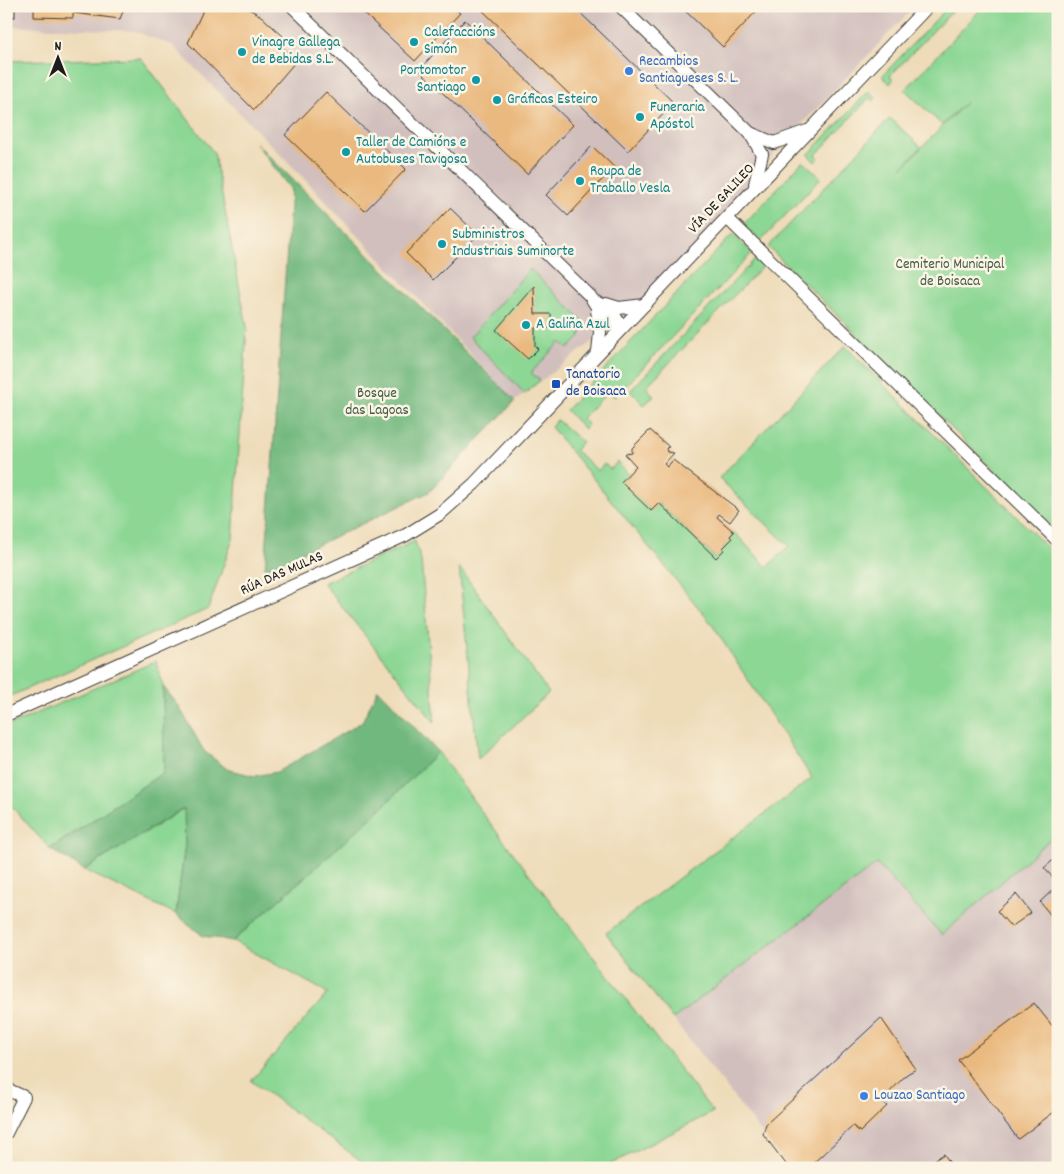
<svg xmlns="http://www.w3.org/2000/svg" width="1064" height="1174" font-family="Dekko,sans-serif">
	<style>
		.industrial { fill: #d1bfbd }
		.green { fill: #8cd794; stroke: #547a58 }
		.forest { fill: #71b87e; stroke: #466a4d }
		.building { fill: #eab97f }
		.lines { fill: none; stroke-linecap: round; stroke-linejoin: round }
		.minor-casing { stroke: #3c3934; stroke-width: 14 }
		.minor { stroke: #fff; stroke-width: 12 }
		.culture-dot { fill: #0f9aa8; stroke: #fcf5e5; stroke-width: 2 }
		.shop-dot { fill: #3f7fe0; stroke: #fcf5e5; stroke-width: 2 }
		.transit-dot { fill: #1a4fb4; stroke: #fcf5e5; stroke-width: 2 }
		.labels { text-anchor: middle; dominant-baseline: central; stroke-width: 5; stroke-linejoin: round; paint-order: stroke }
		.culture-label { font-size: 15px; fill: #0d838f; stroke: #fcf5e5; text-anchor: start }
		.shop-label { font-size: 15px; fill: #366cbe; stroke: #fcf5e5; text-anchor: start }
		.street-label { font-size: 15px; fill: #1c1c1c; stroke: #fcf5e5 }
		.park-label { font-size: 15px; fill: #435d46; stroke: #fcf5e5 }
		.transit-label { font-size: 15px; fill: #164399; stroke: #fcf5e5; text-anchor: start }
	</style>
	<rect width="100%" height="100%" fill="#fcf5e5"/>
	<filter id="ink" filterUnits="userSpaceOnUse"><feTurbulence type="fractalNoise" baseFrequency=".02" numOctaves="2"/><feDisplacementMap in="SourceGraphic" scale="10" xChannelSelector="R" yChannelSelector="G"/><feConvolveMatrix kernelMatrix="1 2 1 2 8 2 1 2 1" color-interpolation-filters="sRGB"/></filter>
	<filter id="wash" filterUnits="userSpaceOnUse"><feTurbulence type="fractalNoise" baseFrequency=".0096" numOctaves="4" result="noise"/><feDisplacementMap in="SourceGraphic" scale="20" xChannelSelector="R" yChannelSelector="G"/><feGaussianBlur stdDeviation="1.12" result="paint"/><feColorMatrix in="noise" values="0 0 0 0 0 0 0 0 0 0 0 0 0 0 0 0 0 1.4 0 .05"/><feComposite in="paint" operator="in"/></filter>
	<g filter="url(#wash)">
		<rect width="100%" height="100%" fill="#eedcb9"/>
		<g class="industrial">
			<path d="M 6,6 L 915,6 L 780,147 L 662,288 L 515,401 L 291,165 L 172,45 L 134,31 L 6,26 Z"/>
			<path d="M 1058,832 L 1058,1168 L 789,1168 L 673,1019 L 877,864 L 942,935 Z"/>
		</g>
		<g class="green">
			<path d="M 949,6 L 957,6 L 890,76 L 893,80 L 890,84 L 882,76 Z"/>
			<path d="M 984,6 L 1058,6 L 1058,533 L 768,247 L 890,118 L 921,147 L 902,168 L 966,102 L 942,125 L 905,90 Z"/>
			<path d="M 141,58 L 214,153 L 247,327 L 233,539 L 208,609 L 6,698 L 6,61 Z"/>
			<path d="M 869,91 L 876,98 L 873,101 L 869,98 L 816,155 L 819,158 L 815,162 L 808,155 Z"/>
			<path d="M 803,161 L 821,178 L 761,241 L 743,225 Z"/>
			<path d="M 733,234 L 752,253 L 615,397 L 608,392 L 582,418 L 588,425 L 584,429 L 566,410 Z"/>
			<path d="M 757,257 L 764,265 L 646,387 L 654,396 L 644,405 L 630,391 Z"/>
			<path d="M 530,269 L 582,320 L 584,326 L 579,338 L 568,349 L 560,342 L 531,373 L 540,380 L 525,394 L 470,337 Z"/>
			<path d="M 845,346 L 1058,558 L 1058,832 L 942,935 L 877,864 L 673,1019 L 606,933 L 812,778 L 711,623 L 551,427 L 557,420 L 582,442 L 575,450 L 598,471 L 604,464 L 611,469 L 617,462 L 629,474 L 622,482 L 651,511 L 659,503 L 715,558 L 724,550 L 723,548 L 732,539 L 730,536 L 734,532 L 767,567 L 789,546 L 719,478 Z"/>
			<path d="M 415,541 L 421,560 L 435,723 L 323,583 Z"/>
			<path d="M 459,567 L 549,693 L 478,759 Z"/>
			<path d="M 156,661 L 163,686 L 164,772 L 50,849 L 6,800 L 6,727 Z"/>
			<path d="M 438,752 L 483,814 L 713,1112 L 603,1168 L 371,1168 L 251,1081 L 328,993 L 233,941 L 372,817 Z"/>
			<path d="M 185,808 L 185,844 L 176,914 L 84,870 Z"/>
		</g>
		<g class="forest">
			<path d="M 256,143 L 515,401 L 429,492 L 265,570 L 291,190 Z"/>
			<path d="M 163,686 L 178,705 L 204,751 L 227,769 L 254,776 L 277,772 L 362,722 L 378,689 L 438,752 L 372,817 L 233,941 L 203,936 L 176,914 L 185,844 L 184,808 L 84,870 L 50,849 L 164,772 Z"/>
		</g>
		<g id="blocks">
			<g class="building">
				<rect x="6" y="6" width="9" height="11"/>
				<path d="M 34,6 L 125,6 L 120,19 L 73,13 L 73,18 L 34,17 Z"/>
				<path d="M 205,6 L 244,6 L 261,16 L 285,38 L 278,43 L 297,60 L 254,110 L 188,43 Z"/>
				<path d="M 356,6 L 452,6 L 460,13 L 415,61 Z"/>
				<path d="M 478,6 L 573,6 L 674,103 L 628,151 Z"/>
				<path d="M 680,6 L 761,6 L 723,47 Z"/>
				<path d="M 465,20 L 573,125 L 527,174 L 419,70 Z"/>
				<path d="M 326,92 L 406,169 L 365,211 L 285,135 Z"/>
				<path d="M 592,146 L 614,167 L 568,216 L 546,195 Z"/>
				<path d="M 450,208 L 478,235 L 433,280 L 406,253 Z"/>
				<path d="M 534,286 L 535,314 L 551,314 L 552,328 L 535,328 L 535,346 L 538,349 L 528,359 L 496,330 Z"/>
				<path d="M 650,430 L 669,447 L 666,448 L 667,452 L 674,453 L 664,464 L 667,467 L 673,460 L 739,510 L 730,522 L 719,514 L 717,517 L 734,532 L 730,536 L 732,539 L 723,548 L 724,550 L 716,558 L 659,503 L 651,511 L 621,482 L 636,466 L 625,454 L 632,453 L 632,448 Z"/>
				<path d="M 1058,856 L 1058,883 L 1044,868 Z"/>
				<path d="M 1058,885 L 1058,924 L 1040,902 Z"/>
				<path d="M 1016,894 L 1031,913 L 1011,927 L 997,911 Z"/>
				<path d="M 1034,1003 L 1058,1033 L 1058,1109 L 1018,1139 L 958,1060 Z"/>
				<path d="M 881,1018 L 916,1069 L 907,1074 L 881,1101 L 887,1106 L 860,1132 L 853,1126 L 808,1168 L 789,1168 L 763,1134 L 766,1124 Z"/>
				<path d="M 944,1154 L 953,1168 L 926,1168 L 925,1166 Z"/>
			</g>
		</g>
	</g>
	<g filter="url(#ink)">
		<use href="#blocks" fill-opacity="0" stroke="#3c3934" stroke-width="1"/>
		<g class="lines">
			<defs>
				<g id="minor">
					<path d="M 292,6 L 590,296 L 606,321 L 622,328 L 611,310 L 594,301"/>
					<path d="M 620,6 L 750,133 L 762,154 L 755,184"/>
					<path d="M 750,133 L 774,143 L 807,131"/>
					<path d="M 727,218 L 1058,541"/>
					<path d="M 606,304 L 619,308 L 644,305"/>
					<path d="M 597,310 L 600,332 L 598,353"/>
					<path d="M 6,715 L 406,535 L 440,514 L 474,484 L 928,6"/>
					<path d="M 6,1089 L 24,1097 L 6,1133"/>
				</g>
			</defs>
			<use href="#minor" class="minor-casing"/>
			<use href="#minor" class="minor"/>
		</g>
	</g>
	<g class="culture-dot">
		<circle cx="414" cy="42" r="5"/>
		<circle cx="242" cy="52" r="5"/>
		<circle cx="476" cy="80" r="5"/>
		<circle cx="497" cy="100" r="5"/>
		<circle cx="640" cy="117" r="5"/>
		<circle cx="346" cy="152" r="5"/>
		<circle cx="580" cy="181" r="5"/>
		<circle cx="442" cy="244" r="5"/>
		<circle cx="526" cy="325" r="5"/>
	</g>
	<g class="shop-dot">
		<circle cx="629" cy="71" r="5"/>
		<circle cx="864" cy="1096" r="5"/>
	</g>
	<rect class="transit-dot" x="551" y="379" width="10" height="10" rx="2.5"/>
	<g class="labels">
		<g class="culture-label">
			<text x="424" y="33">Calefaccións<tspan x="424" dy="17">Simón</tspan></text>
			<text x="252" y="43">Vinagre Gallega<tspan x="252" dy="17">de Bebidas S.L.</tspan></text>
			<text x="466" y="71" text-anchor="end">Portomotor<tspan x="466" dy="17">Santiago</tspan></text>
			<text x="507" y="100">Gráficas Esteiro</text>
			<text x="650" y="108">Funeraria<tspan x="650" dy="17">Apóstol</tspan></text>
			<text x="356" y="143">Taller de Camións e<tspan x="356" dy="17">Autobuses Tavigosa</tspan></text>
			<text x="590" y="172">Roupa de<tspan x="590" dy="17">Traballo Vesla</tspan></text>
			<text x="452" y="235">Subministros<tspan x="452" dy="17">Industriais Suminorte</tspan></text>
			<text x="536" y="325">A Galiña Azul</text>
		</g>
		<g class="shop-label">
			<text x="639" y="62">Recambios<tspan x="639" dy="17">Santiagueses S. L.</tspan></text>
			<text x="874" y="1096">Louzao Santiago</text>
		</g>
		<g class="street-label">
			<text transform="translate(722 199) rotate(-47)">VÍA DE GALILEO</text>
			<text transform="translate(282 574) rotate(-24)">RÚA DAS MULAS</text>
		</g>
		<g class="park-label">
			<text x="950" y="265">Cemiterio Municipal<tspan x="950" dy="17">de Boisaca</tspan></text>
			<text x="377" y="394">Bosque<tspan x="377" dy="17">das Lagoas</tspan></text>
		</g>
		<g class="transit-label">
			<text x="566" y="375">Tanatorio<tspan x="566" dy="17">de Boisaca</tspan></text>
		</g>
	</g>
	<rect width="1064" height="1174" fill="none" stroke="#fcf5e5" stroke-width="25"/>
	<g transform="translate(58 58)" stroke="#fcf5e5" stroke-width="4" paint-order="stroke">
	<path d="M0-4L9 19L0 12L-9 19Z" fill="#1c1c1c"/>
	<text y="-8" font-size="14" font-weight="bold" text-anchor="middle" fill="#1c1c1c">N</text>
	</g>
</svg>
